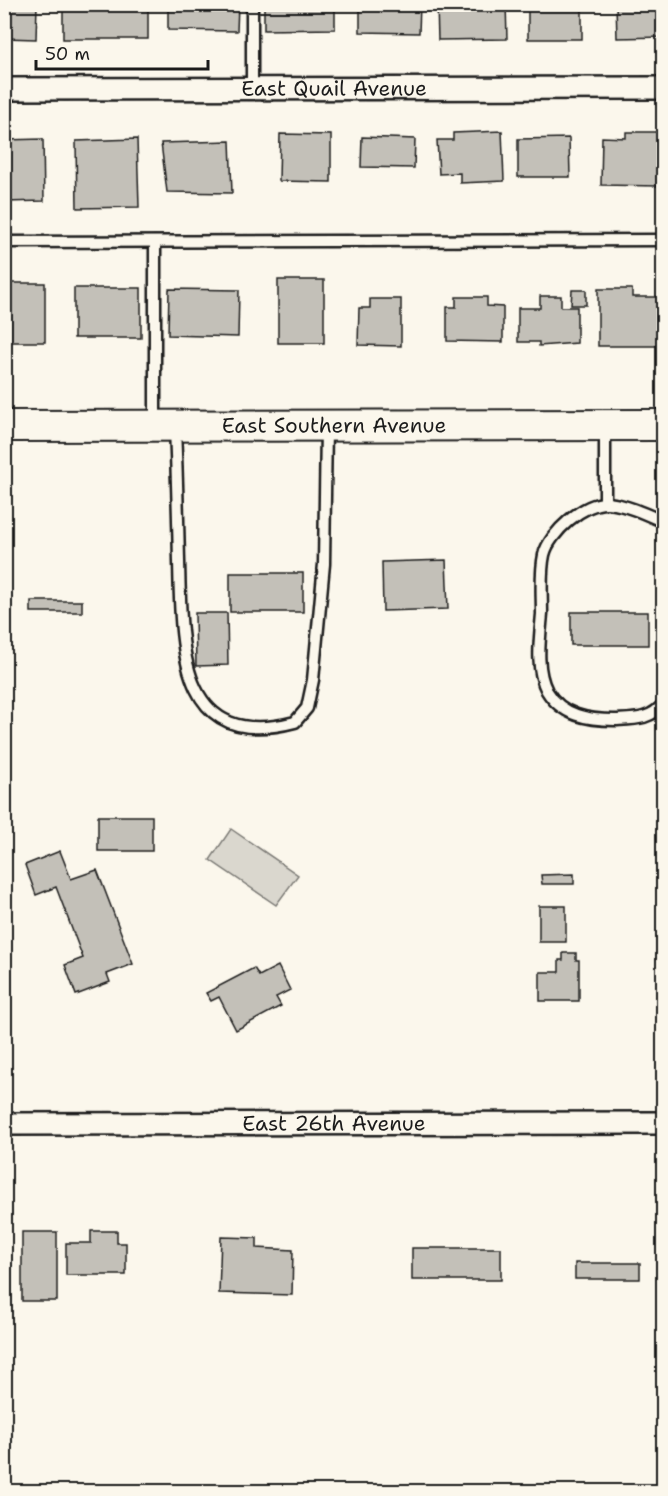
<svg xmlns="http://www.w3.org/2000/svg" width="668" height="1496" font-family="'Shantell Sans',sans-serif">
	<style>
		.green { fill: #dad7ce; stroke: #7b7a75; stroke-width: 1.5 }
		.building { fill: #c3c0b8; stroke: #1c1c1c; stroke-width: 1.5 }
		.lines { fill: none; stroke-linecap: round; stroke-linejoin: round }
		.lane-casing { stroke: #1c1c1c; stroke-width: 15 }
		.street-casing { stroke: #1c1c1c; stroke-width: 26 }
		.secondary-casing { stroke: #1c1c1c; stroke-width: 34 }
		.lane { stroke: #fbf7ec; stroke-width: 10 }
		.street { stroke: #fbf7ec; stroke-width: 21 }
		.secondary { stroke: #fbf7ec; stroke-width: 30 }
		.labels { text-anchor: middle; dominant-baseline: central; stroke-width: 4.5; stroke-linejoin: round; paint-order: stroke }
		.street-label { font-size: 21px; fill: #1c1c1c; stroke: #fbf7ec }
	</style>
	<rect width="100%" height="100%" fill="#fbf7ec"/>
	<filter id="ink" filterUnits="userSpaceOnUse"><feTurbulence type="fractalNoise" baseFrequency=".0167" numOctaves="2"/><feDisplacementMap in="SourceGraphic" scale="12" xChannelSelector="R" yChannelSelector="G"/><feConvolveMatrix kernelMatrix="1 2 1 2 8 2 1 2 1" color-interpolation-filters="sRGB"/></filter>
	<g filter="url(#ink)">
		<path class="green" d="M 231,829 L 298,875 L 276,905 L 210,860 Z"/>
		<g class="building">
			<path d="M 4,4 L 37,4 L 36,39 L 4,38 Z"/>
			<rect x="63" y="4" width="85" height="35"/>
			<path d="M 168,4 L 238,4 L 237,31 L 168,30 Z"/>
			<path d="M 264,4 L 335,4 L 335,29 L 264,30 Z"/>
			<path d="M 360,4 L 420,4 L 419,33 L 360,32 Z"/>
			<path d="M 437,4 L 506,4 L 507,39 L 438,40 Z"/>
			<rect x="528" y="4" width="54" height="35"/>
			<path d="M 616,4 L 664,4 L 664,37 L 617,38 Z"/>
			<path d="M 502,131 L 504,181 L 460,183 L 460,173 L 439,174 L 437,140 L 453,140 L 453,133 Z"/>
			<path d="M 626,132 L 658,132 L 659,186 L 601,185 L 602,137 L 626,138 Z"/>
			<path d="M 280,134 L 331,135 L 331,182 L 279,181 Z"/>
			<path d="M 362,137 L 415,139 L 414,168 L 361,167 Z"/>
			<path d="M 569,138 L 570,177 L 518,177 L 518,139 Z"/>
			<path d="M 43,139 L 44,201 L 4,202 L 4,140 Z"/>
			<path d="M 137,139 L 139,207 L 77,208 L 76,141 Z"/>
			<path d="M 230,141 L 232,193 L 167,192 L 161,143 Z"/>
			<rect x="278" y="280" width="46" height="63"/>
			<rect x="4" y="283" width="41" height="59"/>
			<rect x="74" y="288" width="67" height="50"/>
			<path d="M 169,289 L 239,290 L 238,337 L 168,335 Z"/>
			<path d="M 598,289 L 632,289 L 632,297 L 660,297 L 660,346 L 598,346 Z"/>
			<path d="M 572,290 L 586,290 L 586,305 L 571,305 Z"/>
			<path d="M 540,296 L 561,296 L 561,307 L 577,307 L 577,343 L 539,346 L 539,342 L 518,342 L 518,308 L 540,308 Z"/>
			<path d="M 456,297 L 487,297 L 487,306 L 503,307 L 503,342 L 447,341 L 447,307 L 456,307 Z"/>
			<path d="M 370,299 L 401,299 L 401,346 L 358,345 L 359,308 L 370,308 Z"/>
			<path d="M 446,560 L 448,609 L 383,611 L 382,562 Z"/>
			<rect x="230" y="573" width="73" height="39"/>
			<rect x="31" y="601" width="51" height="11"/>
			<rect x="571" y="612" width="77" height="33"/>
			<path d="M 195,613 L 227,613 L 228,665 L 196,666 Z"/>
			<rect x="98" y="816" width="54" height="35"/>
			<path d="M 60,851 L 71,879 L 97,870 L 133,964 L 107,974 L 110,982 L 76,995 L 65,965 L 83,958 L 56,887 L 36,895 L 25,865 Z"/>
			<path d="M 574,874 L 574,884 L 542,884 L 541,875 Z"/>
			<rect x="539" y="906" width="27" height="36"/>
			<path d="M 563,953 L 576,953 L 576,960 L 579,960 L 579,1001 L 540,1001 L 540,972 L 559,972 L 559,960 L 563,960 Z"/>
			<path d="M 278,966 L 290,990 L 276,997 L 281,1006 L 236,1030 L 219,997 L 211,1001 L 206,993 L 254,968 L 259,976 Z"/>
			<path d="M 91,1231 L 117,1231 L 117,1243 L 126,1243 L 126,1275 L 66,1275 L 66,1243 L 91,1243 Z"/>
			<rect x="22" y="1232" width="35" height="69"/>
			<path d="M 221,1237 L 257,1238 L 257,1248 L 293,1250 L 292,1295 L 219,1293 Z"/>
			<rect x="412" y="1248" width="89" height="32"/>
			<rect x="575" y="1263" width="65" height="16"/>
		</g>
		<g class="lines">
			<defs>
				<g id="lane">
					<path d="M 252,4 L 252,89"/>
					<path d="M 4,242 L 664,240"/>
					<path d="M 155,242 L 155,424"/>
					<path d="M 605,428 L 605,502"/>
					<path d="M 175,429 C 177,473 178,517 179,561 C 181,642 177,753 295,722 L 307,708 L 313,680 L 324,564 L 326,428"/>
					<path d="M 664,522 C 646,514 627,505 608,503 C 585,501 549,533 544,555 C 540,573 542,595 542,614 C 540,638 535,669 547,691 C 562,716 588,720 615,720 C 634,719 651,720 664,703"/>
				</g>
				<g id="street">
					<path id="s1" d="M 4,89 L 664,88"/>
					<path id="s2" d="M 4,1124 L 664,1123"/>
				</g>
				<g id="secondary">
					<path id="s3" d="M 4,426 L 664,425"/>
				</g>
			</defs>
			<use href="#lane" class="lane-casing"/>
			<use href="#street" class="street-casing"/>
			<use href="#secondary" class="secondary-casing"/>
			<use href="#lane" class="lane"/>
			<use href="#street" class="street"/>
			<use href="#secondary" class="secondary"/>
		</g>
	</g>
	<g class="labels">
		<g class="street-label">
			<text stroke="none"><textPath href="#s1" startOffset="330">East Quail Avenue</textPath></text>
			<text stroke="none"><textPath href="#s3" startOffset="330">East Southern Avenue</textPath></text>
			<text stroke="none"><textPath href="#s2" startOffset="330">East 26th Avenue</textPath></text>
		</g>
	</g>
	<rect width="668" height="1496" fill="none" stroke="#fbf7ec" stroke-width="24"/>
	<rect x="12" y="12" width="644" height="1472" fill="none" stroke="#1c1c1c" stroke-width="2" filter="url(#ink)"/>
	<path d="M36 60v9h172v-9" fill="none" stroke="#1c1c1c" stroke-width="3"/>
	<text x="45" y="60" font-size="18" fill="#1c1c1c" stroke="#fbf7ec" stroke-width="4.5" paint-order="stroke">50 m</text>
</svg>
